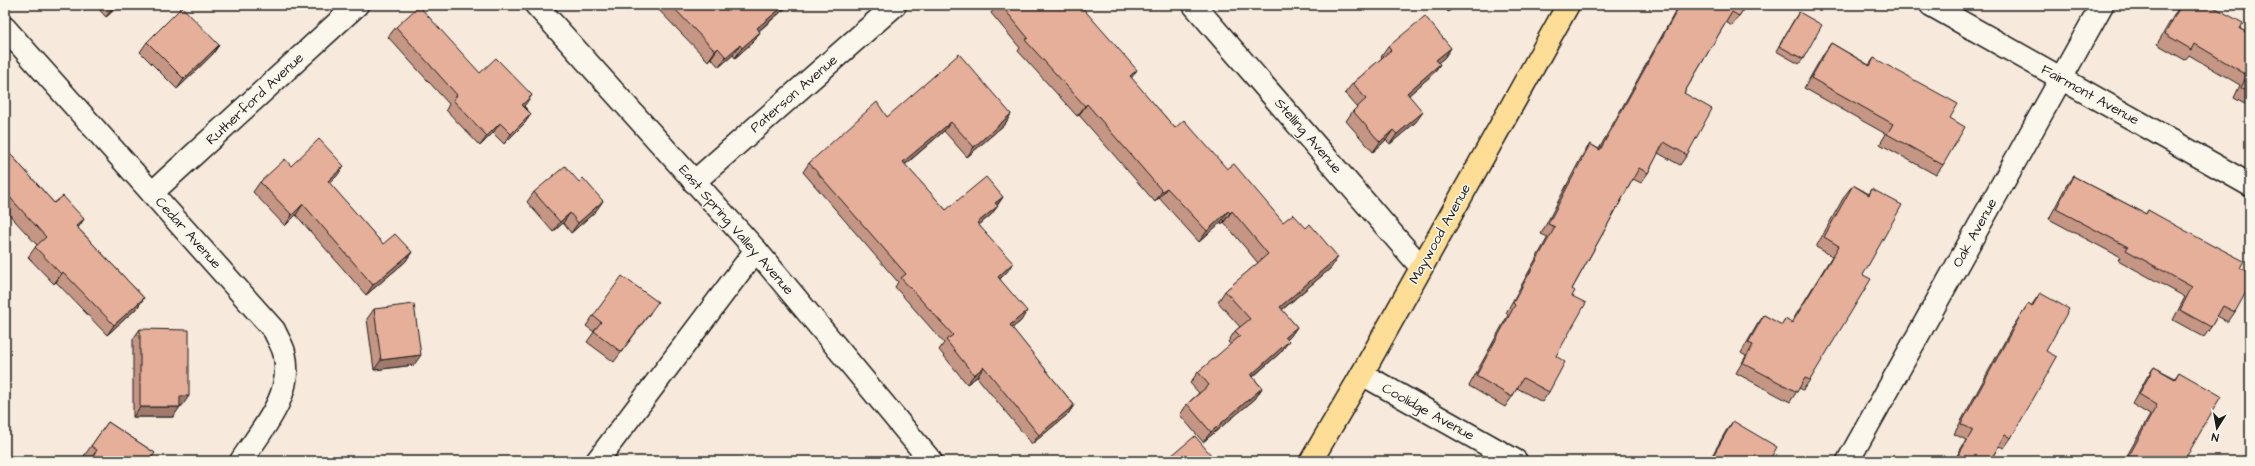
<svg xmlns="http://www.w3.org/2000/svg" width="2255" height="466" font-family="'Architects Daughter',sans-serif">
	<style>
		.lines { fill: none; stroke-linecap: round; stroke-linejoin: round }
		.minor-casing { stroke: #1c1c1c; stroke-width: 25 }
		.tertiary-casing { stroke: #1c1c1c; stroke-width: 25 }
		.primary-casing { stroke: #1c1c1c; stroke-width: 25 }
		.minor { stroke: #fbf7ec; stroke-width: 22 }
		.tertiary { stroke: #fbf7ec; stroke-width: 22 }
		.primary { stroke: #fedd96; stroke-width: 22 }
		.wall { fill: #c59684; stroke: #1c1c1c }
		.shaded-wall { fill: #a07a6c; stroke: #1c1c1c }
		.building { fill: #e5af9a; stroke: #1c1c1c }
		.labels { text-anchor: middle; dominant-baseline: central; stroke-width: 3; stroke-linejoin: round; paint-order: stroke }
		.street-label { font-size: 14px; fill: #1c1c1c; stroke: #fbf7ec }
	</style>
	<rect width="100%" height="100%" fill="#f7e9dc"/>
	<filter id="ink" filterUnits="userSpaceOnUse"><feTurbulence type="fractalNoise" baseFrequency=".025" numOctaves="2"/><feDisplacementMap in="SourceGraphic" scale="8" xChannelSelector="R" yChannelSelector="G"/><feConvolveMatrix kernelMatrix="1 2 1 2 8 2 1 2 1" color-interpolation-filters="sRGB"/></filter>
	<g filter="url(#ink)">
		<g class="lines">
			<defs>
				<g id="minor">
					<path d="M 1194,5 L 1421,267"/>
					<path d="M 1931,5 L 2250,185"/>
					<path d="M 5,28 L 274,330 C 277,337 282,345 284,352 C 295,394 262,429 241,461"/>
					<path d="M 694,182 L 895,5"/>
					<path d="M 152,193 L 357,5"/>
					<path d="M 1362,374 L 1516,461"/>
					<path d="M 597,461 L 756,250"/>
					<path d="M 1848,461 L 2102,5"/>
				</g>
				<path id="tertiary" d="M 536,5 L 756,250 L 931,461"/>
				<path id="primary" d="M 1311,461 L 1362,374 L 1568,5"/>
			</defs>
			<use href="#minor" class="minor-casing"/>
			<use href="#tertiary" class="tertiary-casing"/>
			<use href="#primary" class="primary-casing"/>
			<use href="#minor" class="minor"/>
			<use href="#tertiary" class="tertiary"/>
			<use href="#primary" class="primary"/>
		</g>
		<g class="wall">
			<path d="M 78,5 L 91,5 L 83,11 Z"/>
			<path d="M 95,5 L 120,5 L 106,17 Z"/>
			<path d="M 654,5 L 789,5 L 759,31 L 760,32 L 753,42 L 735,58 L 733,55 L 719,67 L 711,58 L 708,61 Z"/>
			<path d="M 997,5 L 1080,5 L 1131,78 L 1175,128 L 1227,169 L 1283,222 L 1331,268 L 1282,310 L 1297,327 L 1290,337 L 1287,340 L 1281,352 L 1253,377 L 1262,388 L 1255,399 L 1203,442 L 1180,415 L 1187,404 L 1199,393 L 1190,383 L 1198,372 L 1231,345 L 1228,342 L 1235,331 L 1240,327 L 1218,302 L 1225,291 L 1258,263 L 1224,222 L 1222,224 L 1221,222 L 1199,242 L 1159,198 L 1155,202 L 1079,115 L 1077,116 L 1018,51 L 1020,48 L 991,13 Z"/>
			<path d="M 1442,5 L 1457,5 L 1448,12 Z"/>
			<path d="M 1679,5 L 1746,5 L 1739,16 L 1732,26 L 1726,22 L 1684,93 L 1687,155 L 1680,165 L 1658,153 L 1648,173 L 1641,183 L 1633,179 L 1572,289 L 1572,296 L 1556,356 L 1549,392 L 1542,402 L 1517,388 L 1512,397 L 1505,407 L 1469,386 L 1508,315 L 1506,313 L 1548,237 L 1541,234 L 1583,154 L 1590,144 L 1599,149 Z"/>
			<path d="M 2180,5 L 2210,5 L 2240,29 L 2250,34 L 2250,107 L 2234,98 L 2240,85 L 2189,55 L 2185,60 L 2157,44 Z"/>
			<path d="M 1799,12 L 1803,59 L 1799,64 L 1776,51 L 1795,18 Z"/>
			<path d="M 396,27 L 480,73 L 525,105 L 524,106 L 531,114 L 524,124 L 504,144 L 493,133 L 480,146 L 446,110 L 449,104 L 388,37 Z"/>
			<path d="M 147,42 L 219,45 L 212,55 L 177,89 L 140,52 Z"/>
			<path d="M 1831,43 L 1869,65 L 1874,58 L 1950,118 L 1943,165 L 1936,175 L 1880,144 L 1886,134 L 1804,88 L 1824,53 Z"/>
			<path d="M 1388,47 L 1451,48 L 1444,58 L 1438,62 L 1440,64 L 1433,74 L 1409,95 L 1416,122 L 1390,144 L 1386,140 L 1373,152 L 1346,121 L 1353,111 L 1357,107 L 1345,93 L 1353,83 L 1382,58 L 1381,57 Z"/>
			<path d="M 1011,114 L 1005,124 L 967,157 L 944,131 L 905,165 L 946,210 L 1003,197 L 991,215 L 979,225 L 1007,272 L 1000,279 L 1021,321 L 1012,328 L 1074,405 L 1068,414 L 1032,444 L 977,377 L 967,384 L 939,350 L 944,343 L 895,287 L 898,282 L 803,172 L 809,163 L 887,117 Z"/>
			<path d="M 5,148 L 54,203 L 84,219 L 78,228 L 144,298 L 137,308 L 107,335 L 56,282 L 54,284 L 28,257 L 37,245 L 5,210 Z"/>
			<path d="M 291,166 L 337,176 L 329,183 L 383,244 L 412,252 L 405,262 L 366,295 L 296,215 L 285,226 L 253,192 L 260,182 Z"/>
			<path d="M 2073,176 L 2146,214 L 2148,210 L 2240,268 L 2235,312 L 2228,322 L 2217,316 L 2211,327 L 2204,337 L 2173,320 L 2185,297 L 2118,260 L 2120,257 L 2049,219 L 2066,186 Z"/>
			<path d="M 1853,185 L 1869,194 L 1872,189 L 1863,275 L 1810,380 L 1803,390 L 1799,388 L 1790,402 L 1736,373 L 1746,356 L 1741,353 L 1757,325 L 1764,315 L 1781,325 L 1785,319 L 1791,323 L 1832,256 L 1816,247 L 1845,195 Z"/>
			<path d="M 534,192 L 596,211 L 571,233 L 563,223 L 553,232 L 527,202 Z"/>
			<path d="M 2040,293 L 2046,351 L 2011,438 L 2004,448 L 1999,446 L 1990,461 L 1954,461 L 1966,440 L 1954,434 L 2012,328 L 2028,304 L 2031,306 Z"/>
			<path d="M 374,309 L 414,365 L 374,370 L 367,319 Z"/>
			<path d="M 651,312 L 614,362 L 587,342 L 594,332 L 586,326 L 593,316 Z"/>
			<path d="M 140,329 L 182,406 L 180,406 L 173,417 L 133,417 L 133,339 Z"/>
			<path d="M 2154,367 L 2175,378 L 2179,372 L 2184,461 L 2124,461 L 2150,415 L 2132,404 L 2147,377 Z"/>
			<path d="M 1733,421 L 1769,461 L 1709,461 L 1726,431 Z"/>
			<path d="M 108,422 L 155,453 L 90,460 L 84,456 Z"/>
		</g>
		<g class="shaded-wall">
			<path d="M 88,5 L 91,5 L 83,11 Z"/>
			<path d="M 116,5 L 120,5 L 106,17 L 113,7 Z"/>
			<path d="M 785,5 L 789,5 L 750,38 L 757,28 Z"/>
			<path d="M 1453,5 L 1457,5 L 1448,12 Z"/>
			<path d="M 760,32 L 753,42 L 735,58 L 742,48 Z"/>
			<path d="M 219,45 L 212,55 L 177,89 L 184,79 Z"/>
			<path d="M 740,45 L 733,55 L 719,67 L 726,57 Z"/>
			<path d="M 718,48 L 711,58 L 708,61 L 715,51 Z"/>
			<path d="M 1451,48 L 1444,58 L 1429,70 L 1436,60 Z"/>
			<path d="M 1440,64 L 1433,74 L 1400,103 L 1407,93 Z"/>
			<path d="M 1137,70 L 1130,80 L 1130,76 Z"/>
			<path d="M 532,95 L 525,105 L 515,115 L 522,105 Z"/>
			<path d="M 1087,104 L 1079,115 L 1077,116 L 1085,106 Z"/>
			<path d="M 1423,112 L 1416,122 L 1390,144 L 1397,134 Z"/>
			<path d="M 531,114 L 524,124 L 504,144 L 511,134 Z"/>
			<path d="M 1011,114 L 1005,124 L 967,157 L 974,147 Z"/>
			<path d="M 951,122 L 944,131 L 896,172 L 903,162 Z"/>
			<path d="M 500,123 L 493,133 L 480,146 L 487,136 Z"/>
			<path d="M 1393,130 L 1386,140 L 1373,152 L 1380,142 Z"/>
			<path d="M 344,166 L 337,176 L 321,191 L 328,181 Z"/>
			<path d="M 1167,188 L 1159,198 L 1155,202 L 1162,191 Z"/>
			<path d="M 1003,197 L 996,206 L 995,203 Z"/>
			<path d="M 603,201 L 596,211 L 571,233 L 578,223 Z"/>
			<path d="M 303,204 L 296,215 L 285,226 L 292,215 Z"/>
			<path d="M 998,206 L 991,215 L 970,232 L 977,223 Z"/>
			<path d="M 1228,211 L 1221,222 L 1199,242 L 1207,231 Z"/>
			<path d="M 1232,211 L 1224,222 L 1222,224 L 1230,213 Z"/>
			<path d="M 570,213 L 563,223 L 553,232 L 560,222 Z"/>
			<path d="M 84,219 L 77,229 L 76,226 Z"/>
			<path d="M 412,252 L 405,262 L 366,295 L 373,285 Z"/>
			<path d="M 1338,257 L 1331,268 L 1272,318 L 1280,307 Z"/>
			<path d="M 1013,263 L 1007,272 L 992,286 L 998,277 Z"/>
			<path d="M 63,272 L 56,282 L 54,284 L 61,274 Z"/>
			<path d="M 144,298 L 137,308 L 107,335 L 114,325 Z"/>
			<path d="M 1027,311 L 1021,321 L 1004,335 L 1010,325 Z"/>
			<path d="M 1297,327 L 1290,337 L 1277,348 L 1285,337 Z"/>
			<path d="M 1289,341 L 1281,352 L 1243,385 L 1251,375 Z"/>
			<path d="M 421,355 L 414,365 L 374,370 L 381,360 Z"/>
			<path d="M 984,367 L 977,377 L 967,384 L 974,375 Z"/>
			<path d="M 1262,388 L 1255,399 L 1203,442 L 1211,432 Z"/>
			<path d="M 180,396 L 189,396 L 182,406 L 173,406 Z"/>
			<path d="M 1074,405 L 1068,414 L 1032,444 L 1039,435 Z"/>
			<path d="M 140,407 L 180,407 L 173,417 L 133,417 Z"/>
		</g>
		<g class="building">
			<path d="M 111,5 L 116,5 L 113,7 Z"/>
			<path d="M 671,5 L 785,5 L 757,28 L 760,32 L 742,48 L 740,45 L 726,57 L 718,48 L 715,51 Z"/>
			<path d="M 1001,5 L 1080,5 L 1137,70 L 1130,76 L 1175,128 L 1184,120 L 1227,169 L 1234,164 L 1283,222 L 1293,214 L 1306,228 L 1310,224 L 1338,257 L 1280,307 L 1297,327 L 1285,337 L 1289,341 L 1251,375 L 1262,388 L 1211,432 L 1187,404 L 1209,385 L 1198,372 L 1240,336 L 1235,331 L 1250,319 L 1225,291 L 1268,254 L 1232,211 L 1230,213 L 1228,211 L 1207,231 L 1167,188 L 1162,191 L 1087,104 L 1085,106 L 1025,40 L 1028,38 Z"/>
			<path d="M 1680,5 L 1746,5 L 1739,16 L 1732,12 L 1684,93 L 1712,109 L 1687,155 L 1664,142 L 1648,173 L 1639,168 L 1572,289 L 1575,291 L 1572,296 L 1586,303 L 1556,356 L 1565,362 L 1549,392 L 1523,378 L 1512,397 L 1476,376 L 1515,305 L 1513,303 L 1555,227 L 1548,224 L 1590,144 L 1600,150 Z"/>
			<path d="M 2181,5 L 2210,5 L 2243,23 L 2240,29 L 2250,34 L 2250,93 L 2241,88 L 2247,75 L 2195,44 L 2192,50 L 2165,34 Z"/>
			<path d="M 419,6 L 480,73 L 496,58 L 532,95 L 522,105 L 531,114 L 511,134 L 500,123 L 487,136 L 453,100 L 457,95 L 396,27 Z"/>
			<path d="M 182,7 L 219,45 L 184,79 L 147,42 Z"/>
			<path d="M 1799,12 L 1822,25 L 1803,59 L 1779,46 Z"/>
			<path d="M 1425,16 L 1451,48 L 1436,60 L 1440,64 L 1407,93 L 1423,112 L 1397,134 L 1393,130 L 1380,142 L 1353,111 L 1366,99 L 1353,83 L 1391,50 L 1388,47 Z"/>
			<path d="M 1831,43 L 1870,66 L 1874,58 L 1958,104 L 1950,118 L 1965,127 L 1943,165 L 1887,134 L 1893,124 L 1811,78 Z"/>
			<path d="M 959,54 L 1011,114 L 974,147 L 951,122 L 903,162 L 946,210 L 986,177 L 1003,197 L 995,203 L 998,206 L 977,223 L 1013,263 L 998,277 L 1027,311 L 1010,325 L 1074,405 L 1039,435 L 984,367 L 974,375 L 946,340 L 953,335 L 901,278 L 906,274 L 809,163 L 877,102 L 887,117 Z"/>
			<path d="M 319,139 L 344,166 L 328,181 L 383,244 L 395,234 L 412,252 L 373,285 L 303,204 L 292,215 L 260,182 L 285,159 L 291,166 Z"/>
			<path d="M 5,148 L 54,203 L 63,196 L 84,219 L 76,226 L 144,298 L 114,325 L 63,272 L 61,274 L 35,247 L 46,237 L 5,192 Z"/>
			<path d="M 565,166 L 579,182 L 583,178 L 603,201 L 578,223 L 570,213 L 560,222 L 534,192 Z"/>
			<path d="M 2073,176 L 2146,214 L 2148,210 L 2215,247 L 2215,246 L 2244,261 L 2240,268 L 2250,273 L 2250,285 L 2235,312 L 2223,306 L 2211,327 L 2180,310 L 2192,287 L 2126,250 L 2128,247 L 2056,209 Z"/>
			<path d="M 1853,185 L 1869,195 L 1872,189 L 1902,205 L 1863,275 L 1871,279 L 1810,380 L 1805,378 L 1797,392 L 1743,363 L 1753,345 L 1748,343 L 1764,315 L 1782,325 L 1785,319 L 1792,323 L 1839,246 L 1824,237 Z"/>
			<path d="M 622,276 L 658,302 L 621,352 L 594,331 L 601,322 L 593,316 Z"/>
			<path d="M 2040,293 L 2069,309 L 2046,351 L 2057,357 L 2011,438 L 2005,435 L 1990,461 L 1955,461 L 1973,430 L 1961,424 L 2019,318 L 2028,304 L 2032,307 Z"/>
			<path d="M 414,304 L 421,355 L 381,360 L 374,309 Z"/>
			<path d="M 140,329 L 189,330 L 189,396 L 180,396 L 180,407 L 140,407 Z"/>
			<path d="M 2154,367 L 2175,379 L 2179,372 L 2221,396 L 2184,461 L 2126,461 L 2157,405 L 2139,394 Z"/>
			<path d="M 1733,421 L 1777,447 L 1769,461 L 1710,461 Z"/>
			<path d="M 108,422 L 155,453 L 149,461 L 89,461 L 97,450 L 91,446 Z"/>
			<path d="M 1195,436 L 1216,461 L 1165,461 Z"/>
			<path d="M 2066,456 L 2075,461 L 2063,461 Z"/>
		</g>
	</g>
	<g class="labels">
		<g class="street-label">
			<text transform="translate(794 94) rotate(-41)">Paterson Avenue</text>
			<text transform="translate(2090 95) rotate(29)">Fairmont Avenue</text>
			<text transform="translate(255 99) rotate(-43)">Rutherford Avenue</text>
			<text transform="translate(1308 136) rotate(49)">Stelling Avenue</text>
			<text transform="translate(736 230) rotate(49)">East Spring Valley Avenue</text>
			<text transform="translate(188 233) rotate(48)">Cedar Avenue</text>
			<text transform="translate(1975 233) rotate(-61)">Oak Avenue</text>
			<text transform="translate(1440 234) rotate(-61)">Maywood Avenue</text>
			<text transform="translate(1428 412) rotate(29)">Coolidge Avenue</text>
		</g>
	</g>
	<rect width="2255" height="466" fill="none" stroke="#fbf7ec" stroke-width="20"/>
	<rect x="10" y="10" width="2235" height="446" fill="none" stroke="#1c1c1c" stroke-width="1.5" filter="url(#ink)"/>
	<g transform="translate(2217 428) rotate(191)" stroke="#fbf7ec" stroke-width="3" paint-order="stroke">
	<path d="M0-3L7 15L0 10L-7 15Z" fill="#1c1c1c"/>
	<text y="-6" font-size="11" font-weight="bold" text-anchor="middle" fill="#1c1c1c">N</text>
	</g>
</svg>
